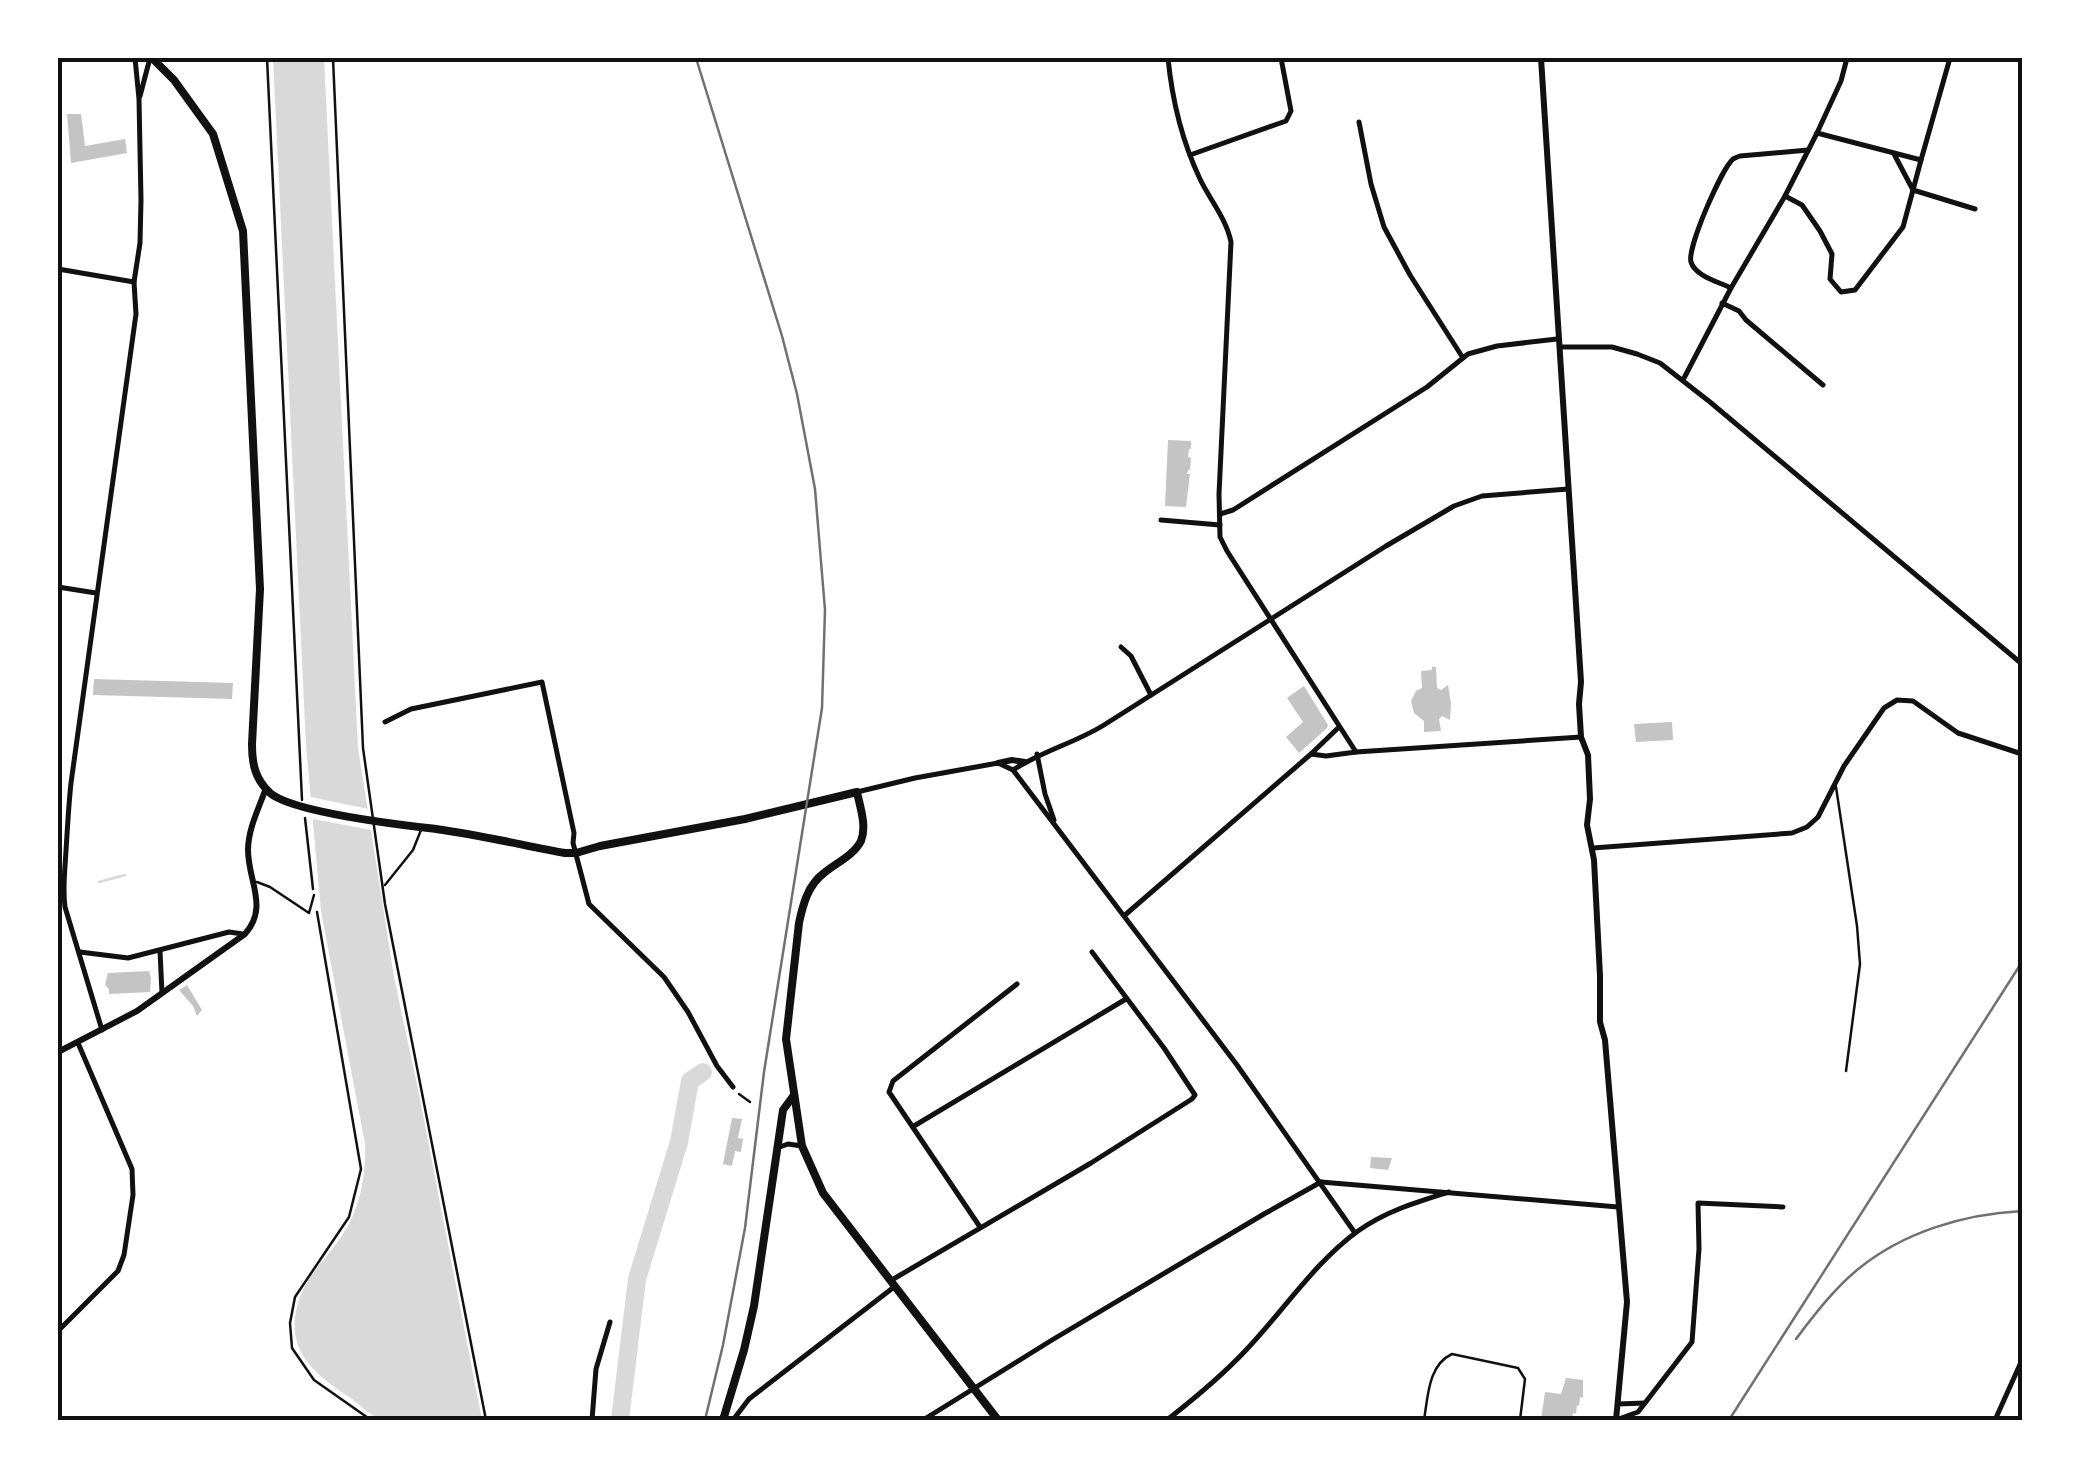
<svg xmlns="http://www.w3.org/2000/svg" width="2080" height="1478" font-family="Helvetica,sans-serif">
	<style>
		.water { fill: #d9d9d9 }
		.pier { fill: #fff }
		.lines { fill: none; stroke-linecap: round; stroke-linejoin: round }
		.stream { stroke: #d9d9d9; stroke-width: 2.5 }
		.river { stroke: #d9d9d9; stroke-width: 18 }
		.building { fill: #c4c4c4 }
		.path { stroke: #111; stroke-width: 2.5 }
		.service { stroke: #111; stroke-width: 2.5 }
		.minor { stroke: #111; stroke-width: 5 }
		.tertiary { stroke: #111; stroke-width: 6 }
		.secondary { stroke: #111; stroke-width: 8 }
		.rail { stroke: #707070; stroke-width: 2.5 }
		.neatline { fill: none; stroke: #111; stroke-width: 4 }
	</style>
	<rect width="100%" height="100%" fill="#fff"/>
	<path class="water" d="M 273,58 L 324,58 L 358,748 L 394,977 L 419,1094 L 482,1420 C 457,1420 431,1420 406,1420 C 399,1420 389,1422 383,1420 C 373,1418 361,1406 352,1399 C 311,1372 281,1348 301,1294 C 309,1275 324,1260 336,1244 C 359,1214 366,1181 365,1144 L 321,911 L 306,745 Z"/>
	<path class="pier" d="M 306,796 L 373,810 L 376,831 L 308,818 Z"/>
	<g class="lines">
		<path class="stream" d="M 99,882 L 125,875"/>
		<path class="river" d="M 620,1420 L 637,1279 L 679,1142 L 690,1081 L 703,1072"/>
	</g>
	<g class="building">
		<path d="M 67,114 L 81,114 L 85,146 L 125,139 L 127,153 L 71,163 Z"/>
		<path d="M 1168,440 L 1191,441 L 1191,449 L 1189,449 L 1188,457 L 1191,458 L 1190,470 L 1188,470 L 1187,474 L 1190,474 L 1186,507 L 1165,506 Z"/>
		<path d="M 1432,667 L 1436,667 L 1437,688 L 1441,690 L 1448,685 L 1451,703 L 1450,720 L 1442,716 L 1439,719 L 1441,731 L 1424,732 L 1424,721 L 1414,713 L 1411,701 L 1416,691 L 1422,688 L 1421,671 L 1432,670 Z"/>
		<path d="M 94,679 L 233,683 L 232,699 L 93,695 Z"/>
		<path d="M 1304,686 L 1328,725 L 1327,728 L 1299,753 L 1286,737 L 1303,722 L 1287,698 Z"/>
		<path d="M 1672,722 L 1673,740 L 1636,742 L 1634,724 Z"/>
		<path d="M 149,971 L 151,978 L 150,992 L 109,994 L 109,989 L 105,985 L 108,973 Z"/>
		<path d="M 187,985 L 202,1010 L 197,1016 L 193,1006 L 179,990 Z"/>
		<path d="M 732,1118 L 742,1119 L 738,1138 L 743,1139 L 741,1152 L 735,1151 L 732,1166 L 723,1164 Z"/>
		<path d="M 1371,1157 L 1392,1158 L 1388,1170 L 1370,1168 Z"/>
		<path d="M 1566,1378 L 1583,1380 L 1583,1398 L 1580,1397 L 1579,1406 L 1577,1405 L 1576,1413 L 1573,1413 L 1572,1420 L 1541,1420 L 1545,1392 L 1561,1394 Z"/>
	</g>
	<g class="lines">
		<g class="path">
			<path d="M 267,58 L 302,800"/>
			<path d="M 305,818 L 313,889"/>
			<path d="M 317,912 L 361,1169 L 349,1217 L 295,1297 L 290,1323 L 292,1348 L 314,1380 L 371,1420"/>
			<path d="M 739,1094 L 750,1102"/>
		</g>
		<g class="service">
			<path d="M 333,58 L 363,748 L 385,904 L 486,1420"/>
			<path d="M 1836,787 L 1857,926 L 1860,964 L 1846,1071"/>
			<path d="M 257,882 L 270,887 L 309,913 L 314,895"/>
			<path d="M 385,885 L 413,850 L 421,830"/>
			<path d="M 1424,1420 C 1428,1397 1428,1365 1452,1354 L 1518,1368 L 1525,1379 L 1520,1420"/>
		</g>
		<g class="minor">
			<path d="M 1168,58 C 1172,99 1182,141 1200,179 C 1210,200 1226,218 1231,242 L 1219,494 L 1220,537 L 1227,551 L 1356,752 L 1326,756 L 1311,754 L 1339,727"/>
			<path d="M 140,96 L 150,58"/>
			<path d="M 1359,122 L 1371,184 L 1384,227 L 1410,275 L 1463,358"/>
			<path d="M 1817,133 L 1921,160 L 1950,58"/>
			<path d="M 1894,154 L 1913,190"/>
			<path d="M 1190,155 L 1286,121 L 1291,111 L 1281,58"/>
			<path d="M 1913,190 L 1921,160"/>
			<path d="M 1785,196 L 1802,205 L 1820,231 L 1832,254 L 1830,279 L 1841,292 L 1855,290 L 1903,227 L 1913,190 L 1975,209"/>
			<path d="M 58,269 L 134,282"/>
			<path d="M 1731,288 C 1719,282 1695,276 1691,262 C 1687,248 1721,170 1733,159 C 1735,158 1737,157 1740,156 L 1808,150"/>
			<path d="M 1722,303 L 1739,311 L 1746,320 L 1823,385"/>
			<path d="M 1561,347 L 1612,347 L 1637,354 L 1660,363 L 1710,402 L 2022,664"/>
			<path d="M 1683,380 L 1731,288 L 1785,196 L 1817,133 L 1841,81 L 1847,58"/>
			<path d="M 1220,514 L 1233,510 L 1427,387 L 1468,354 L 1497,346 L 1557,339"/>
			<path d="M 1161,520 L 1220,525"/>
			<path d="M 58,587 L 96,593"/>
			<path d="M 1121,647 L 1131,656 L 1151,695"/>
			<path d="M 385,722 L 411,709 L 542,682 L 574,833 L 573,843 L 589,904 L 664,977 L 688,1012 L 717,1066 L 733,1087"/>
			<path d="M 1356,752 L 1581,737"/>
			<path d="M 1037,754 L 1045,794 L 1054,820"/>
			<path d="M 1013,770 C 1042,751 1075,743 1104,725 L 1386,546 L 1454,506 L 1482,496 L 1568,489"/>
			<path d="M 857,792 L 915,778 L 998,763 L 1013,770 L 1237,1065 L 1355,1233"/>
			<path d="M 1593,848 L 1792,833 L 1807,827 L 1818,817 L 1844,766 L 1884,708 L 1897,700 L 1913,701 L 1958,733 L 2022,754"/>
			<path d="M 1125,915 L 1311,754"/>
			<path d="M 160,951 L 162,993"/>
			<path d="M 80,952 L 128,958 L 229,932 L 243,934"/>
			<path d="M 102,1030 L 65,907 C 63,892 64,881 65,866 C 67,838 68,811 71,783 L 136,314 L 134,282 L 140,243 L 141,200 L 139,99 L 135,58"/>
			<path d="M 914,1126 L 1126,999"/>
			<path d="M 777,1148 L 788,1144 L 802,1146"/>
			<path d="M 1321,1182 L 1618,1207"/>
			<path d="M 980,1227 L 889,1092 L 893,1081 L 1017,984"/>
			<path d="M 890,1281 L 1091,1163 L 1192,1099 L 1195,1095 L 1164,1048 L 1092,952"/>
			<path d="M 58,1331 L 118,1271 L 124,1255 L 133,1195 L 132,1169 L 78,1043"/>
			<path d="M 1645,1403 L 1692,1342 L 1699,1249 L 1698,1203 L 1783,1207"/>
			<path d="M 592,1420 L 596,1369 L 610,1322"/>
			<path d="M 733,1420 L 749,1399 L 894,1287"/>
			<path d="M 923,1420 L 1052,1340 L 1264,1214 L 1321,1182"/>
			<path d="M 1167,1420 C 1195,1398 1223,1375 1247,1349 C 1283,1311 1316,1261 1358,1231 C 1386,1211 1417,1202 1449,1192"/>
			<path d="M 1616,1420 L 1638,1412 L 1645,1403 L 1618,1404"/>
			<path d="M 1995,1420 L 2022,1360"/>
		</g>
		<g class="tertiary">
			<path d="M 1541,58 L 1581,682 L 1579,704 L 1581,737 L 1588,755 L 1590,799 L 1587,825 L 1594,860 L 1600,976 L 1600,1022 L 1605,1040 L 1627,1302 L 1616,1420"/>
			<path d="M 998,763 L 1012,760 L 1025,762"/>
			<path d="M 58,1052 L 137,1011 L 245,934 C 269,907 248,881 248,850 C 248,829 259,808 266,788"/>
		</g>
		<g class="secondary">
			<path d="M 152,58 L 174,80 L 213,134 L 243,231 L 260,589 L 252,744 C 252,764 255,779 270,793 C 294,813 401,825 436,829 C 479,835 522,845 565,853 L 576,853 L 600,846 L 745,819 L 857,792 C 860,807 867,826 861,841 C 854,855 836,863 824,873 C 808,885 803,904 799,923 L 786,1039 L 802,1146 L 823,1193 L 998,1420"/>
			<path d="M 723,1420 L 744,1350 L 754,1306 L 783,1110 L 794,1095"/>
		</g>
		<g class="rail">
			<path d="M 696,58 L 782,336 L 797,394 L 815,489 L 825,610 L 822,708 L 764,1072 L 745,1228 L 723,1345 L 705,1420"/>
			<path d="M 1796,1339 C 1814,1315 1834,1289 1857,1270 C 1903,1232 1964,1214 2022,1211"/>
			<path d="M 1729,1420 L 2022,962"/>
		</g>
	</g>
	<rect width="2080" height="1478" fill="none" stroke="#ffffff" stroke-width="120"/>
	<rect x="60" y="60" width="1960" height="1358" class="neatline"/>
</svg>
